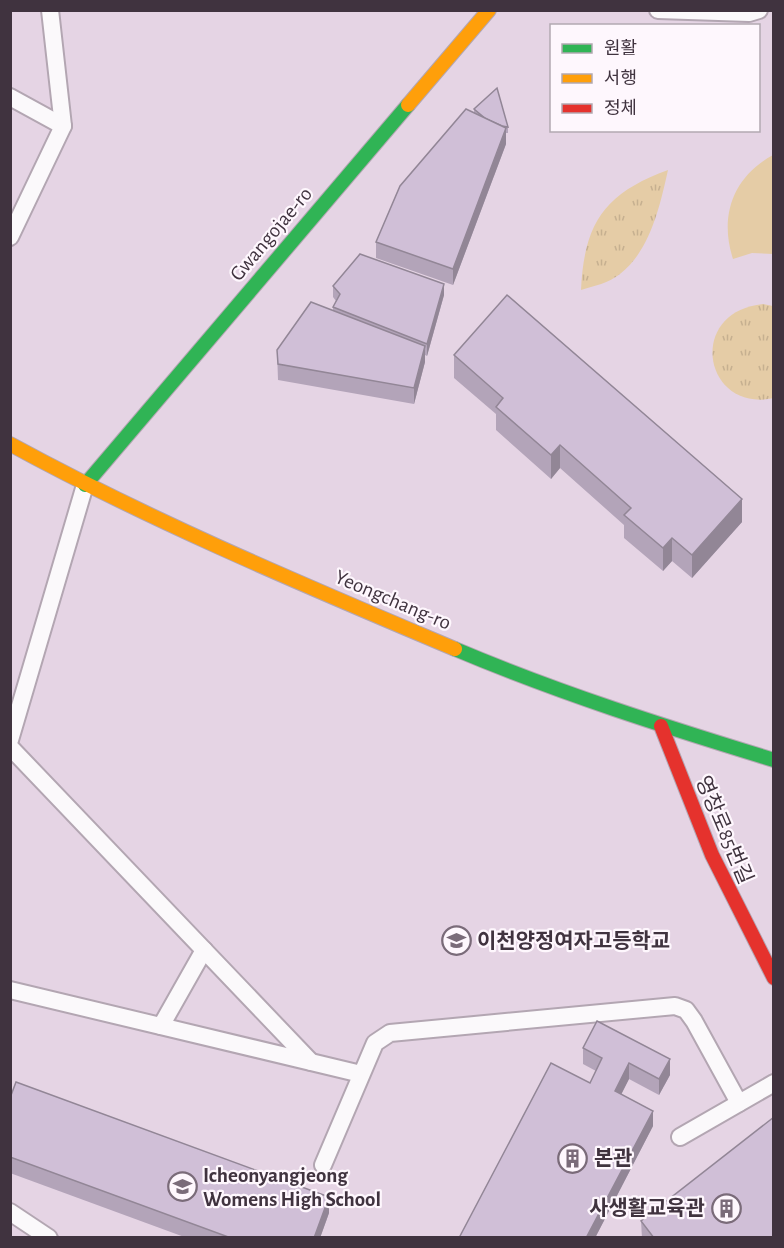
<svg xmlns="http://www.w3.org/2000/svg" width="784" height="1248" font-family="'Alegreya Sans','Noto Sans KR',sans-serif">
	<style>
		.grass { fill: url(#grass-tufts) }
		.green { fill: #e5cca6 }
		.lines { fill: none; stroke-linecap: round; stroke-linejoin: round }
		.lane-casing { stroke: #b3a6b2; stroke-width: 20 }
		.fast-casing { stroke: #b3a6b2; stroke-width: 16 }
		.slow-casing { stroke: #b3a6b2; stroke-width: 16 }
		.jam-casing { stroke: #b3a6b2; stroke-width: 16 }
		.lane { stroke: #fbf9fb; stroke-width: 16 }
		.fast { stroke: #30b455; stroke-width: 14 }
		.slow { stroke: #ff9f0a; stroke-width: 14 }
		.jam { stroke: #e5322d; stroke-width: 14 }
		.wall { fill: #b3a4b9 }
		.shaded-wall { fill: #928696 }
		.building { fill: #d0bfd7; stroke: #928696; stroke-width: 1.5 }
		.labels { text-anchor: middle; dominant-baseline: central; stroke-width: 4.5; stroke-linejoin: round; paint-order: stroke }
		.street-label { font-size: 21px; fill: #40333f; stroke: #fef7fd }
		.poi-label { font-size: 21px; font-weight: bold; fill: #40333f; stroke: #fef7fd; text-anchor: start }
	</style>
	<defs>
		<pattern id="grass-tufts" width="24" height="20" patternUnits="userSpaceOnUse" patternTransform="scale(1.5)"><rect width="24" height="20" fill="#e5cca6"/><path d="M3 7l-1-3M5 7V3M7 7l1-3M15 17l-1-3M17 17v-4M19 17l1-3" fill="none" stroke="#c6b090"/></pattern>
	</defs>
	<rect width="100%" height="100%" fill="#e5d4e4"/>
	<g class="grass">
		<path d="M 668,170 C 660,206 650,251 620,274 C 609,283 594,286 581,290 C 584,223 605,193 668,170 Z"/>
		<path d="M 763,304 L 773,306 L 774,398 C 704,414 685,312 763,304 Z"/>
	</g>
	<path class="green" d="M 773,155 L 773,254 L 752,253 L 733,259 C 719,216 733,177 773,155 Z"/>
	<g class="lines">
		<defs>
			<g id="lane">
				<path d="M 658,10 L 749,13 L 759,10"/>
				<path d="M 10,97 L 63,126"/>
				<path d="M 10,237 L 63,126 L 50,10"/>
				<path d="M 10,740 L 85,485"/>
				<path d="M 10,747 L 311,1062"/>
				<path d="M 10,990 L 361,1074"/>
				<path d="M 161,1026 L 204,950"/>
				<path d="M 680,1137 L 774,1083"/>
				<path d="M 323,1165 L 375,1043 L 390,1033 L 675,1006 L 686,1010 L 694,1021 L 739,1103"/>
				<path d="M 10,1212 L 49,1238"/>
			</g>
			<g id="fast">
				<path d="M 85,485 L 408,105"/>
				<path d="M 455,649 C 559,693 666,727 774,760"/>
			</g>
			<g id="slow">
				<path d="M 408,105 L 489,10"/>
				<path d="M 10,444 C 153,522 304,585 455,649"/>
			</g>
			<path id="jam" d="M 661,726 L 712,855 L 774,978"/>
		</defs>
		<use href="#lane" class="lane-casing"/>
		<use href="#fast" class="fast-casing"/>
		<use href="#slow" class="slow-casing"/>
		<use href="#jam" class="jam-casing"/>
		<use href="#lane" class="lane"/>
		<use href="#fast" class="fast"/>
		<use href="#slow" class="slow"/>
		<use href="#jam" class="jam"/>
	</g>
	<g class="wall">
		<path d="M 474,109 L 508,127 L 508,133 L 506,133 L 506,144 L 453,285 L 376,258 L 376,242 L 474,113 Z"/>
		<path d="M 333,286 L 444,295 L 427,356 L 425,355 L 425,362 L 414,404 L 278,380 L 277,350 L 333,310 L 333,307 L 336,301 L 333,297 Z"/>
		<path d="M 454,355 L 742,522 L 692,578 L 672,561 L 663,571 L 624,538 L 624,525 L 560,468 L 551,479 L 496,430 L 496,414 L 454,378 Z"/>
		<path d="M 583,1048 L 670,1075 L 659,1095 L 629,1079 L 621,1094 L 653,1126 L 595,1238 L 459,1238 L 590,1083 L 596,1071 L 583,1064 Z"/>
		<path d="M 10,1098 L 329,1213 L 320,1238 L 187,1238 L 10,1173 Z"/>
		<path d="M 641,1221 L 774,1238 L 642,1238 Z"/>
	</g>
	<g class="shaded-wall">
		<path d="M 506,128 L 506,144 L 453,285 L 453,269 Z"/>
		<path d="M 444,284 L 444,295 L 427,356 L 427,344 Z"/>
		<path d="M 425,346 L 425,362 L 414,404 L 414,388 Z"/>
		<path d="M 560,445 L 560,468 L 551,479 L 551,455 Z"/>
		<path d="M 742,499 L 742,522 L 692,578 L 692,555 Z"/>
		<path d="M 672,538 L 672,561 L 663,571 L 663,548 Z"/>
		<path d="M 670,1059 L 670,1075 L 659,1095 L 659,1079 Z"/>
		<path d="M 629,1063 L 629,1079 L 615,1107 L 615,1091 Z"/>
		<path d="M 653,1111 L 653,1126 L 595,1238 L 586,1238 Z"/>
		<path d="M 329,1197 L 329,1213 L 320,1238 L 314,1238 Z"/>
	</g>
	<g class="building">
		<path d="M 497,88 L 508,127 L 502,126 L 486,119 L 474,109 Z"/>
		<path d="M 466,109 L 506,128 L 453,269 L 376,242 L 400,186 Z"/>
		<path d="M 360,254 L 444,284 L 427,344 L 333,307 L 340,294 L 333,286 Z"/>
		<path d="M 507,295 L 742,499 L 692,555 L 672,538 L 663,548 L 624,515 L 631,508 L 560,445 L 551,455 L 496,407 L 503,398 L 454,355 Z"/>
		<path d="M 311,302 L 425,346 L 414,388 L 278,364 L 277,350 Z"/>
		<path d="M 597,1021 L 670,1059 L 659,1079 L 629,1063 L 615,1091 L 653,1111 L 586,1238 L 459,1238 L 551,1063 L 590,1083 L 602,1058 L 583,1048 Z"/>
		<path d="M 16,1082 L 329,1197 L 314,1238 L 231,1238 L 10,1157 L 10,1098 Z"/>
		<path d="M 774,1117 L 774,1238 L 654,1238 L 641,1221 Z"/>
	</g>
	<defs>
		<symbol id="school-ring" viewBox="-11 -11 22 22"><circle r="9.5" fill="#fef7fd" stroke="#7a6b79" stroke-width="1.5"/><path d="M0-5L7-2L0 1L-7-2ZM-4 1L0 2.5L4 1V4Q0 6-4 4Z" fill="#7a6b79"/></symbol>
		<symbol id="building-ring" viewBox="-11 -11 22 22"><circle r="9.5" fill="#fef7fd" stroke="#7a6b79" stroke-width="1.5"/><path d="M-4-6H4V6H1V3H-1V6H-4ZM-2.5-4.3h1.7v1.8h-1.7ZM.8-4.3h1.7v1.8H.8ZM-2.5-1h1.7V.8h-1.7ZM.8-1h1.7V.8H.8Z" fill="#7a6b79"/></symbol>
	</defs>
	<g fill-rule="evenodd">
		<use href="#school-ring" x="440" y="924" width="33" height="33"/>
		<use href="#building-ring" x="556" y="1142" width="33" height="33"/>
		<use href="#school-ring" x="166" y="1170" width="33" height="33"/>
		<use href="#building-ring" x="710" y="1192" width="33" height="33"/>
	</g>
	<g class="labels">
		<g class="street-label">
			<text transform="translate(271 234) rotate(-50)">Gwangojae-ro</text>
			<text transform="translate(393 600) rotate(23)">Yeongchang-ro</text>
			<text transform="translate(724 830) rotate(67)">영창로85번길</text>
		</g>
		<g class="poi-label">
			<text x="477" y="941">이천양정여자고등학교</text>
			<text x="594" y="1158">본관</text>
			<text x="203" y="1175">Icheonyangjeong<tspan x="203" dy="24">Womens High School</tspan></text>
			<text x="705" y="1208" text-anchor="end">사생활교육관</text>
		</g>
	</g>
	<rect width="784" height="1248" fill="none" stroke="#40333f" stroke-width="24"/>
	<rect x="550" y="24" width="210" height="108" fill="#fef7fd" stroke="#b2a9b1" stroke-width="1.5"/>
	<rect x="562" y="44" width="30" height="9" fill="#30b455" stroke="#b2a9b1" stroke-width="1.5"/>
	<text x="604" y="54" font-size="18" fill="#40333f">원활</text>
	<rect x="562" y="74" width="30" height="9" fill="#ff9f0a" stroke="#b2a9b1" stroke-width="1.5"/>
	<text x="604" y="84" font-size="18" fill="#40333f">서행</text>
	<rect x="562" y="104" width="30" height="9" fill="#e5322d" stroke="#b2a9b1" stroke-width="1.5"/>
	<text x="604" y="114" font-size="18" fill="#40333f">정체</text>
</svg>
